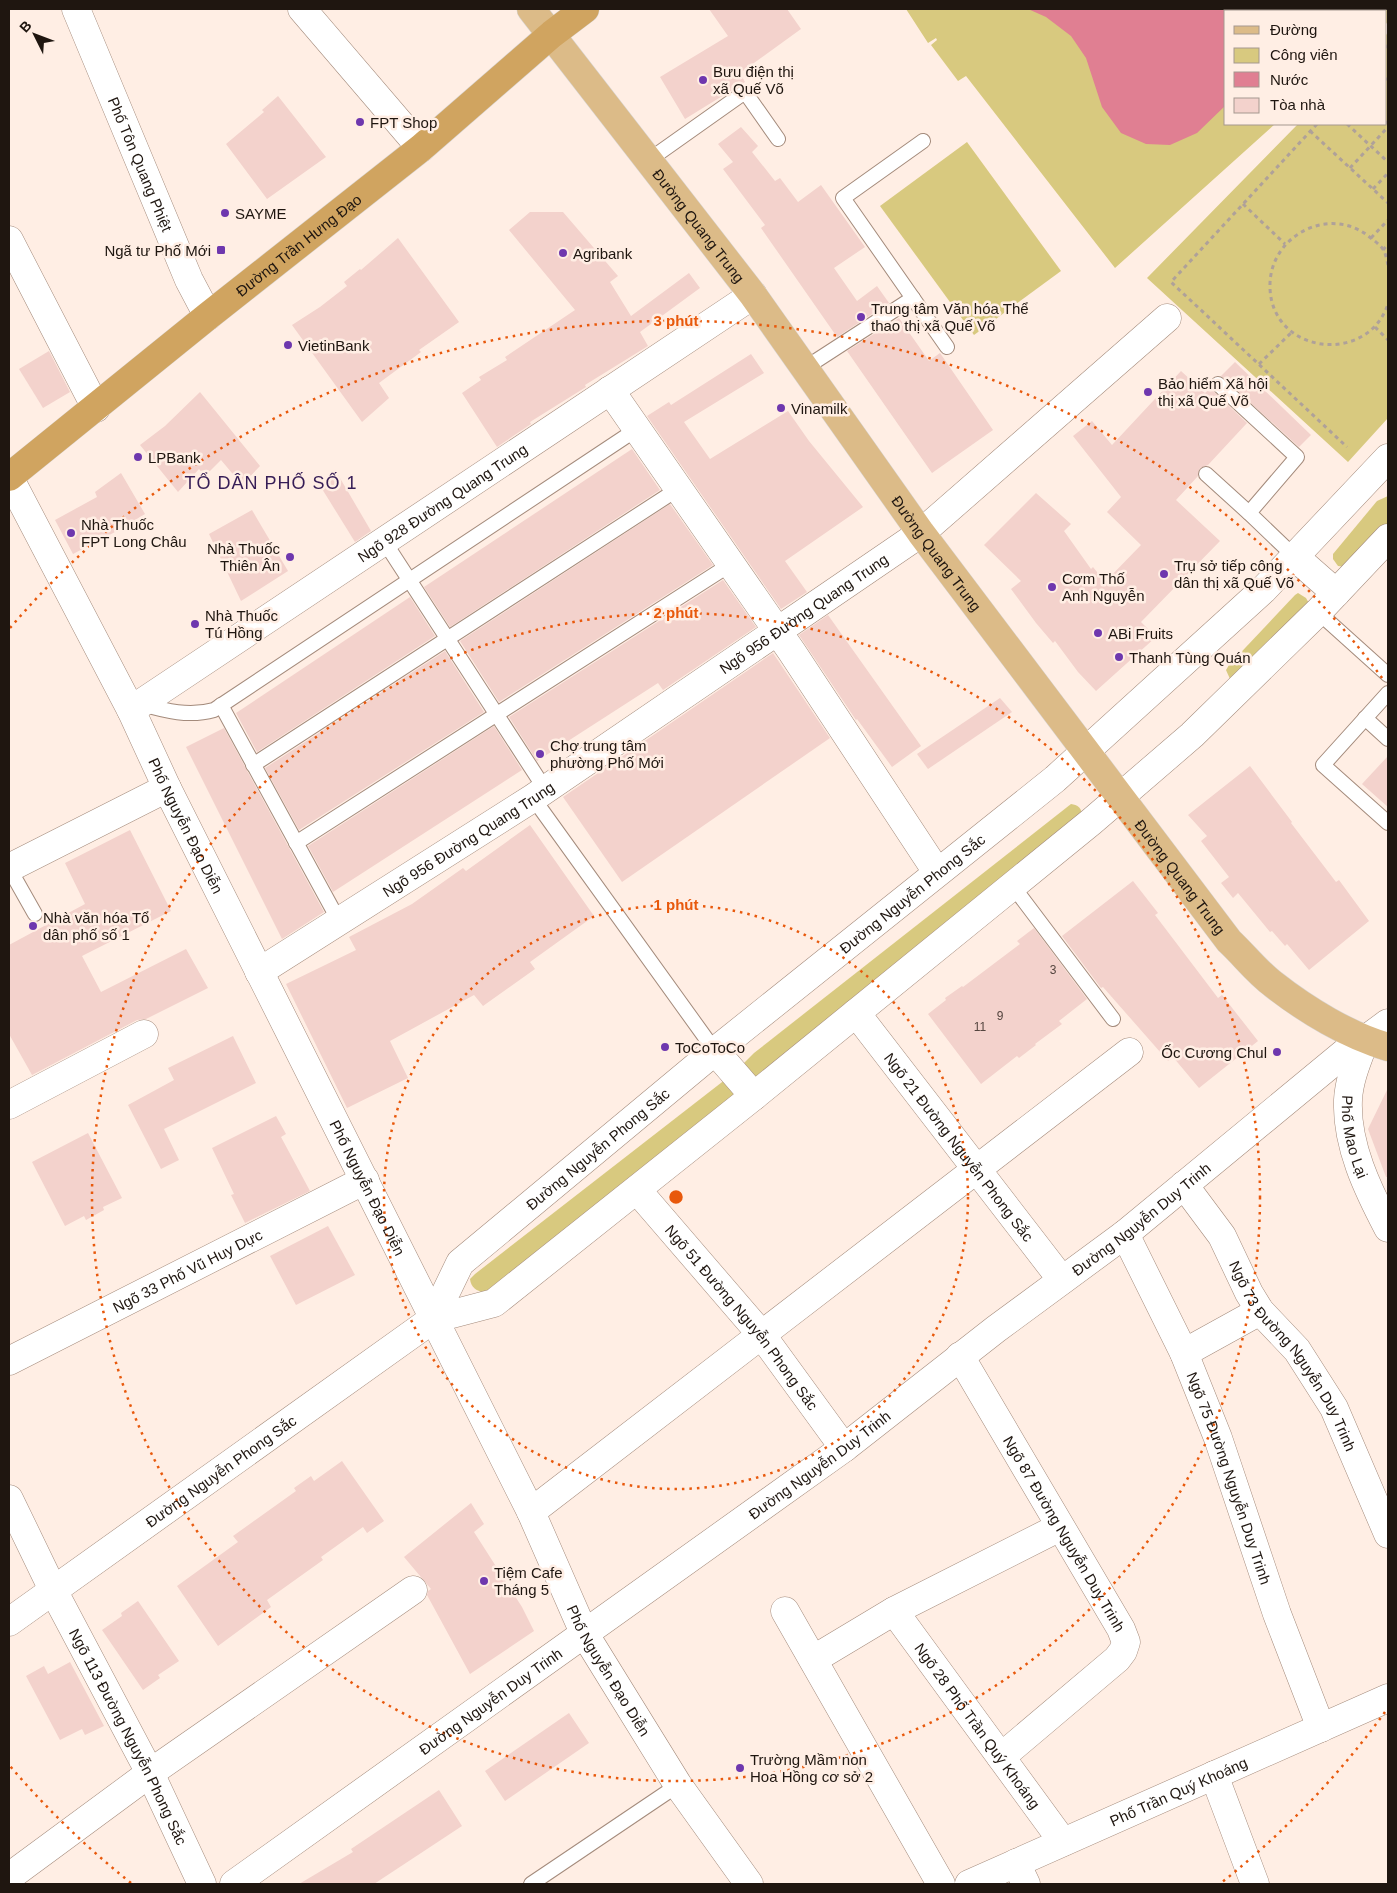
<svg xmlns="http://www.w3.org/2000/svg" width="1397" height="1893" font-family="Arial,sans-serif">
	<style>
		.green { fill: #d8c97f }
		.water { fill: #e07f92 }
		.building { fill: #f3d2cc }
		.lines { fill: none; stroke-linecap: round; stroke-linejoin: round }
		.service-casing { stroke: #a48b7c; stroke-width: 16 }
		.minor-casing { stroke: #a48b7c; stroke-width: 29 }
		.tertiary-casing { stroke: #a48b7c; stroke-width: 29 }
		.secondary-casing { stroke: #a48b7c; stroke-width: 29 }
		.primary-casing { stroke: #d7d5d4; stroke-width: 29 }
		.trunk-casing { stroke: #d7d5d4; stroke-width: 29 }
		.path { stroke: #afa199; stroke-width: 3; stroke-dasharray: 4 4; stroke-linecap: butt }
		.service { stroke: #fff; stroke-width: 14 }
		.minor { stroke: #fff; stroke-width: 28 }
		.tertiary { stroke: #fff; stroke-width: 28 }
		.secondary { stroke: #fff; stroke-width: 28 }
		.primary { stroke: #dcbb88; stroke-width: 28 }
		.trunk { stroke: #d0a460; stroke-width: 28 }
		.ring { fill: none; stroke: #e8590c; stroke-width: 2.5; stroke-dasharray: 2.5 5 }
		.poi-dot { fill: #6e37ae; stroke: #ffeee4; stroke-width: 2 }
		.labels { text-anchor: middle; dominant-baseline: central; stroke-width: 5; stroke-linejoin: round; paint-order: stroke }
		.number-label { font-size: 12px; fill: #54453f }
		.poi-label { font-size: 15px; fill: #1f1610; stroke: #ffeee4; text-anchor: start }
		.street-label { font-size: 15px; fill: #1f1610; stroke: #ffeee4 }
		.quarter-label { font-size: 18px; letter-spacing: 1px; fill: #361d56; stroke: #ffeee4 }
		.centre { fill: #e8590c; stroke: #ffeee4; stroke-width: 2.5 }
		.ring-label { font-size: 15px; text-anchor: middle; font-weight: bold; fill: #e8590c; stroke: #ffeee4; stroke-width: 5; stroke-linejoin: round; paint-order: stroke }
	</style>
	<rect width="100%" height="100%" fill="#ffeee4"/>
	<g class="green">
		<path d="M 906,9 L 1388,9 L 1388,21 L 1386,24 L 1386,11 L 1226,11 L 1226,124 L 1275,124 L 1115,268 L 966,76 L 958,81 L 931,45 L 937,40 L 936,38 L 928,43 Z"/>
		<path d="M 1388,32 L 1388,418 L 1348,462 L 1147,278 L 1298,124 L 1386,124 L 1386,35 Z"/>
		<path d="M 967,142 L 1061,271 L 974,335 L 880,206 Z"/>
		<path d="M 1388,496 L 1388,523 L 1352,562 L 1345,567 L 1338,566 L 1333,559 L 1333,554 L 1377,501 Z"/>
		<path d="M 1298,593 L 1306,598 L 1310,605 L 1230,679 L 1226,670 L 1229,665 L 1295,595 Z"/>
		<path d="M 1071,804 C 1078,805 1080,807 1082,813 L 760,1074 L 752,1078 L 743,1064 L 754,1053 Z"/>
		<path d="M 726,1079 L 736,1090 L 733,1096 L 484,1293 C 476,1290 471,1288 470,1279 L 475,1274 Z"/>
	</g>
	<path class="water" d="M 1028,9 L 1268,9 L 1269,11 L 1226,11 L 1226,105 L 1197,133 L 1170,145 L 1146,144 L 1121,133 L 1102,107 L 1086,58 L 1071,36 L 1046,17 Z"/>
	<g class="building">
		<path d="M 709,9 L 787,9 L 801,29 L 740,73 L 745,82 L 685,119 L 660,77 L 728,36 Z"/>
		<path d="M 278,96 L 326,157 L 267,199 L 226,144 L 264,112 L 262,110 Z"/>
		<path d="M 741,127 L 758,146 L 752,152 L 775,181 L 780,178 L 798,202 L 821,185 L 865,247 L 834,268 L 857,301 L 877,286 L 889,303 L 837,337 L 761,228 L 765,225 L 723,169 L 733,162 L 718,144 Z"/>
		<path d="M 530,212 L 563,212 L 618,276 L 610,282 L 631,316 L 689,273 L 700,288 L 640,332 L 648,346 L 585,385 L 586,387 L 530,422 L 531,424 L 497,447 L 462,393 L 481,380 L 479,377 L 507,360 L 505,357 L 575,310 L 509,230 Z"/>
		<path d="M 398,238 L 459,322 L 419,350 L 421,352 L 379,383 L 389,398 L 362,422 L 292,325 L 320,307 L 347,286 L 344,282 L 360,269 L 361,270 Z"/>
		<path d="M 899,318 L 929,361 L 940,353 L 993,430 L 932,473 L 847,351 Z"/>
		<path d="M 49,351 L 70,392 L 43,408 L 19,369 Z"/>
		<path d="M 751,354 L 764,373 L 684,422 L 710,459 L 788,411 L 809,441 L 863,507 L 785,561 L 807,592 L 781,609 L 647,416 L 669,402 L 671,405 Z"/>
		<path d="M 1235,362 L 1311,435 L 1299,447 L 1221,376 Z"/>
		<path d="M 1181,371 L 1205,393 L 1210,388 L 1247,423 L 1208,465 L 1200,468 L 1198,476 L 1176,500 L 1220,541 L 1141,622 L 1156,637 L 1096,691 L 1078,672 L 1055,641 L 1053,643 L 1036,623 L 1011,589 L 1021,581 L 984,545 L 1036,493 L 1071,524 L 1064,531 L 1091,569 L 1093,567 L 1105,582 L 1141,545 L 1107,512 L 1121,497 L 1073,436 L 1092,421 L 1112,445 Z"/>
		<path d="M 200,392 L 260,466 L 242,485 L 221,460 L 205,476 L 199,469 L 178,492 L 140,445 L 165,426 Z"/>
		<path d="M 632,449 L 660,490 L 450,627 L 424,587 Z"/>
		<path d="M 121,473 L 145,514 L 115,532 L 73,554 L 55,520 L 97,497 L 95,492 Z"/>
		<path d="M 337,473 L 371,531 L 355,542 L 319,484 Z"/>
		<path d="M 670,504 L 713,565 L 499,702 L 460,641 Z"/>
		<path d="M 252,510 L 288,571 L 241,601 L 209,534 Z"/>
		<path d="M 723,580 L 756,627 L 663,690 L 658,683 L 537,761 L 509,717 Z"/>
		<path d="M 410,597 L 435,636 L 257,752 L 236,713 Z"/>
		<path d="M 828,615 L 921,746 L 892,767 L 857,719 L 856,720 L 799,635 Z"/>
		<path d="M 445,651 L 484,712 L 299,830 L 265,768 Z"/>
		<path d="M 773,653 L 830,738 L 622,882 L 563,797 Z"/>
		<path d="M 1000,698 L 1012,712 L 928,769 L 917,754 Z"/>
		<path d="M 494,726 L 522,770 L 333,892 L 308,846 Z"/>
		<path d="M 224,728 L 324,912 L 282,939 L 186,747 Z"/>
		<path d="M 1388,756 L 1388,807 L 1362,784 Z"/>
		<path d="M 1250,766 L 1292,822 L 1291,823 L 1336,882 L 1339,880 L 1369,921 L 1309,970 L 1287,944 L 1285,946 L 1272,931 L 1270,932 L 1238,893 L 1233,898 L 1221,883 L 1229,877 L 1201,841 L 1207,836 L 1188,815 Z"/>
		<path d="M 530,825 L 594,916 L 530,962 L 535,969 L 483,1006 L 474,995 L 390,1041 L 408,1078 L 347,1108 L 286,984 L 356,950 L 349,937 L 412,904 L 463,868 L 466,871 Z"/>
		<path d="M 130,830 L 171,911 L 82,956 L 101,992 L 186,949 L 208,988 L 146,1019 L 137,1020 L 32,1075 L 9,1034 L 9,945 L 85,904 L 65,863 Z"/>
		<path d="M 1133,881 L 1158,913 L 1155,915 L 1218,998 L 1222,995 L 1258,1041 L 1199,1088 L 1173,1057 L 1168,1061 L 1103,987 L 1101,988 L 1062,936 Z"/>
		<path d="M 1034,928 L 1087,999 L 1059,1021 L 1062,1024 L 1035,1044 L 1036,1045 L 1019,1058 L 1017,1056 L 981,1084 L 928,1014 L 946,1000 L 945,998 L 962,986 L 963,987 L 1020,944 L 1017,941 Z"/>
		<path d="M 233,1036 L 256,1083 L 164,1129 L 179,1160 L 161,1169 L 128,1105 L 174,1080 L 168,1068 Z"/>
		<path d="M 1388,1088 L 1388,1177 L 1386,1177 L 1368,1129 Z"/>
		<path d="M 276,1116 L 286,1134 L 281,1137 L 310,1191 L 245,1223 L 231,1195 L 234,1194 L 212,1148 Z"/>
		<path d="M 88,1133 L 122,1198 L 103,1207 L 104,1210 L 86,1220 L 84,1216 L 65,1226 L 32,1162 Z"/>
		<path d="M 328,1226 L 355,1275 L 296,1305 L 270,1256 Z"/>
		<path d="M 342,1461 L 384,1521 L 367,1533 L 363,1527 L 321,1557 L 323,1560 L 267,1600 L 271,1607 L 218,1646 L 177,1586 L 238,1542 L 233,1536 L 296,1491 L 294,1488 L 311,1476 L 314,1481 Z"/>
		<path d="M 471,1503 L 484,1524 L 474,1532 L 522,1607 L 534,1631 L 470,1674 L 427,1595 L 428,1591 L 431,1589 L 404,1557 Z"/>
		<path d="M 138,1601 L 179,1661 L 158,1675 L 160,1678 L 143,1690 L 102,1630 L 122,1616 L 121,1613 Z"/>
		<path d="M 70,1662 L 104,1726 L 85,1735 L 82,1729 L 60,1740 L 26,1676 L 44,1666 L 48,1674 Z"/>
		<path d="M 569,1713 L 589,1743 L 505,1801 L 485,1771 Z"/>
		<path d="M 439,1790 L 462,1826 L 374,1884 L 299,1884 L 353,1852 L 351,1849 Z"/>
	</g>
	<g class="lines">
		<defs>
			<g id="service">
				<path d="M 923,141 L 843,198 L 947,347"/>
				<path d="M 649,160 L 745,92 L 778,139"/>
				<path d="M 805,368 L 913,298"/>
				<path d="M 1218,384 L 1297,457 L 1249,513 L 1295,557"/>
				<path d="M 1206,474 L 1249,513"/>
				<path d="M 384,541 L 545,789"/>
				<path d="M 1318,612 L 1388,675"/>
				<path d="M 1388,693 L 1323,765 L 1388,823"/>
				<path d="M 142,704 C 166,711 189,717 214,710 L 637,429"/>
				<path d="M 221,705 L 339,921"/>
				<path d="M 1365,718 L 1388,739"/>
				<path d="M 253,765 L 678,489"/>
				<path d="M 533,798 L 715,1051"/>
				<path d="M 296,843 L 731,564"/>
				<path d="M 9,868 L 35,914"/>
				<path d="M 1012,885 L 1113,1019"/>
				<path d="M 531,1884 L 678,1785"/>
			</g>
			<g id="minor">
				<path id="s1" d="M 76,9 L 189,280 L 208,316"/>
				<path d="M 302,9 L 421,148"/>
				<path d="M 9,240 L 96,408"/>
				<path d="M 610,390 L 792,652 L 937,872"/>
				<path id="s2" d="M 9,477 L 131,710 L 167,788 L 531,1512 L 584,1633 L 678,1785 L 749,1884"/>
				<path id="s3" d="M 131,710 L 753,295"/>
				<path d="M 9,868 L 167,788"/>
				<path id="s4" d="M 259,972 L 533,798 L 921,533 L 1167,318"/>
				<path id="s5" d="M 856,1013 L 1062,1280"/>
				<path id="s6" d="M 1365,1040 C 1358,1059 1349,1079 1348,1100 C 1346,1145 1368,1190 1388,1228"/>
				<path d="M 9,1105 L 144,1034"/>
				<path id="s7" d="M 1184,1185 L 1222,1236 L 1249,1293 L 1260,1311 L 1297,1350 L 1334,1408 L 1388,1534"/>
				<path id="s8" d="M 637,1190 L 761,1334 L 844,1448"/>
				<path id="s9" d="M 1125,1234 L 1184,1353 L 1218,1438 L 1277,1614 L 1321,1728"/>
				<path d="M 1184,1353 L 1260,1311"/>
				<path id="s10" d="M 960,1356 L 1121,1629 L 1126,1642 L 1123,1651 L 1117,1659 L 1001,1757"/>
				<path id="s11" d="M 9,1361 L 365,1180"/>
				<path id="s12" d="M 9,1499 L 53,1590 L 150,1773 L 202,1884"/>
				<path d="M 531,1512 L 1129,1052"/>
				<path d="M 785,1611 L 941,1884"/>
				<path id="s13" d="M 894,1611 L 1063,1842"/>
				<path d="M 814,1659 L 894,1611 L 1060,1527"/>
				<path d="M 1214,1775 L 1255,1884"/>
				<path d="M 1016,1863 L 1026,1884"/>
				<path d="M 9,1877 L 150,1773 L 413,1590"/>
				<path id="s14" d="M 969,1884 L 1388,1698"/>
			</g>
			<g id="tertiary">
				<path id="s15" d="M 234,1884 L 844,1448 L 996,1329 L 1125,1234 L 1354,1045 L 1365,1040 L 1388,1023"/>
			</g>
			<g id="secondary">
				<path d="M 1295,557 L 1336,593"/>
				<path d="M 715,1051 L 754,1096"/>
				<path id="s16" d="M 433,1319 L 460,1263 L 715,1051 L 1055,779 L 1263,590 L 1388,458"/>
				<path id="s17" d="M 9,1622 L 433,1319 L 494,1303 L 754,1096 L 1091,822 L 1192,735 L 1318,612 L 1388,538"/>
			</g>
			<g id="primary">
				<path id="s18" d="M 531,9 L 753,295 L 921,533 L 1229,941 C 1244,955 1257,972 1273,984 C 1306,1010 1349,1036 1388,1047"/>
			</g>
			<g id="trunk">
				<path id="s19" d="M 9,477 L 208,316 L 421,148 L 552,34 L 585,9"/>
			</g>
		</defs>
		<use href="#service" class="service-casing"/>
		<use href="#minor" class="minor-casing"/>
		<use href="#tertiary" class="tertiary-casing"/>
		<use href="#secondary" class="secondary-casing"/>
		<use href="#primary" class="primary-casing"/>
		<use href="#trunk" class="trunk-casing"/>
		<g class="path">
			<path d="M 1386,48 L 1388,45"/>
			<path d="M 1386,78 L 1388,80"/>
			<path d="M 1386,121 L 1388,124"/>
			<path d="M 1317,124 L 1171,282 L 1347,447"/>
			<path d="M 1347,124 L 1388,162"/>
			<path d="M 1310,131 L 1388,203"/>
			<path d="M 1350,168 L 1388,127"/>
			<path d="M 1373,189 L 1388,173"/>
			<path d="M 1243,204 L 1285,244"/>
			<path d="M 1371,238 L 1388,220"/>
			<path d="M 1383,250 L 1388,244"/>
			<path d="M 1388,265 C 1387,261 1386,255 1384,251 C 1381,245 1372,239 1367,235 C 1326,205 1268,238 1270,288 C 1272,354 1367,366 1388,304"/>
			<path d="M 1375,327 L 1388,340"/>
			<path d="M 1259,364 L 1292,332"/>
		</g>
		<use href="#service" class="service"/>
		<use href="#minor" class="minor"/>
		<use href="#tertiary" class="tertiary"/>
		<use href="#secondary" class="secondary"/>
		<use href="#primary" class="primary"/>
		<use href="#trunk" class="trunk"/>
	</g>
	<g class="ring">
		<circle cx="676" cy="1197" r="292"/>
		<circle cx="676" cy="1197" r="584"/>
		<path d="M1385 1712A876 876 0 0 1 1221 1883M131 1883A876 876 0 0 1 10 1766M10 628A876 876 0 0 1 1385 682"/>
	</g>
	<g class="poi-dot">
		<circle cx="703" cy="80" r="5"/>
		<circle cx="360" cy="122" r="5"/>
		<circle cx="225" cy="213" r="5"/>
		<rect x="216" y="245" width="10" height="10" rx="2.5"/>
		<circle cx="563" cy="253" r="5"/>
		<circle cx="861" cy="317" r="5"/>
		<circle cx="288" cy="345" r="5"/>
		<circle cx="1148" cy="392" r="5"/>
		<circle cx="781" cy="408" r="5"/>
		<circle cx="138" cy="457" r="5"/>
		<circle cx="71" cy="533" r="5"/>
		<circle cx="290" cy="557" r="5"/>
		<circle cx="1164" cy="574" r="5"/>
		<circle cx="1052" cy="587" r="5"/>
		<circle cx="195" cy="624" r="5"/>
		<circle cx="1098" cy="633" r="5"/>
		<circle cx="1119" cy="657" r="5"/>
		<circle cx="540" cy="754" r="5"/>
		<circle cx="33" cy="926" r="5"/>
		<circle cx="665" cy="1047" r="5"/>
		<circle cx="1277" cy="1052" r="5"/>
		<circle cx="484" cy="1581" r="5"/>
		<circle cx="740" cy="1768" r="5"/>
	</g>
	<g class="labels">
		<g class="number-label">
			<text x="1053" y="970">3</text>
			<text x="1000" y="1016">9</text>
			<text x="980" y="1027">11</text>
		</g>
		<g class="poi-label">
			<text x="713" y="71">Bưu điện thị<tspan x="713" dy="17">xã Quế Võ</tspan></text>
			<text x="370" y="122">FPT Shop</text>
			<text x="235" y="213">SAYME</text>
			<text x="211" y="250" text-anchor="end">Ngã tư Phố Mới</text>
			<text x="573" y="253">Agribank</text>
			<text x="871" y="308">Trung tâm Văn hóa Thể<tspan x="871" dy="17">thao thị xã Quế Võ</tspan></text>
			<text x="298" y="345">VietinBank</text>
			<text x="1158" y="383">Bảo hiểm Xã hội<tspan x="1158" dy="17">thị xã Quế Võ</tspan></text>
			<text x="791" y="408">Vinamilk</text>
			<text x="148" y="457">LPBank</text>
			<text x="81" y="524">Nhà Thuốc<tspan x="81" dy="17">FPT Long Châu</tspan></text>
			<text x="280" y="548" text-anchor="end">Nhà Thuốc<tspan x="280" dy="17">Thiên Ân</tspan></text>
			<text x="1174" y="565">Trụ sở tiếp công<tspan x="1174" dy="17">dân thị xã Quế Võ</tspan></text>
			<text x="1062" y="578">Cơm Thố<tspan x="1062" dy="17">Anh Nguyễn</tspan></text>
			<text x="205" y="615">Nhà Thuốc<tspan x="205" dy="17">Tú Hồng</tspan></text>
			<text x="1108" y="633">ABi Fruits</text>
			<text x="1129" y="657">Thanh Tùng Quán</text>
			<text x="550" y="745">Chợ trung tâm<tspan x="550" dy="17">phường Phố Mới</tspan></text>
			<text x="43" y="917">Nhà văn hóa Tổ<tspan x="43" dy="17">dân phố số 1</tspan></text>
			<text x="675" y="1047">ToCoToCo</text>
			<text x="1267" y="1052" text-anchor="end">Ốc Cương Chul</text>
			<text x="494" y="1572">Tiệm Cafe<tspan x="494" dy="17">Tháng 5</tspan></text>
			<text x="750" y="1759">Trường Mầm non<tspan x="750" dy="17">Hoa Hồng cơ sở 2</tspan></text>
		</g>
		<g class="street-label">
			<text stroke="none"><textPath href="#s1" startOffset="168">Phố Tôn Quang Phiệt</textPath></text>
			<text stroke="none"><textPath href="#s18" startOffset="274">Đường Quang Trung</textPath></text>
			<text stroke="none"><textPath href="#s19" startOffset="371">Đường Trần Hưng Đạo</textPath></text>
			<text stroke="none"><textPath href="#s3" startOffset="374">Ngõ 928 Đường Quang Trung</textPath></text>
			<text stroke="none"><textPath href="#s18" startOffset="679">Đường Quang Trung</textPath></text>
			<text stroke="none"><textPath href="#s4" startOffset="652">Ngõ 956 Đường Quang Trung</textPath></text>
			<text stroke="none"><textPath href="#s2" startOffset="391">Phố Nguyễn Đạo Diễn</textPath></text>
			<text stroke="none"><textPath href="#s4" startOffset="248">Ngõ 956 Đường Quang Trung</textPath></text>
			<text stroke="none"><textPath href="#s18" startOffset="1084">Đường Quang Trung</textPath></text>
			<text stroke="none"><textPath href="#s16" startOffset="646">Đường Nguyễn Phong Sắc</textPath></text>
			<text stroke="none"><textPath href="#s6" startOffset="100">Phố Mao Lại</textPath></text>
			<text stroke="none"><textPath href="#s5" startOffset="169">Ngõ 21 Đường Nguyễn Phong Sắc</textPath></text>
			<text stroke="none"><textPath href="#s16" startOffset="241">Đường Nguyễn Phong Sắc</textPath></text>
			<text stroke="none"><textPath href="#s2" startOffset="796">Phố Nguyễn Đạo Diễn</textPath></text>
			<text stroke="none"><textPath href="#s15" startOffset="1125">Đường Nguyễn Duy Trinh</textPath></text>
			<text stroke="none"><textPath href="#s11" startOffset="200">Ngõ 33 Phố Vũ Huy Dực</textPath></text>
			<text stroke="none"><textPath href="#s8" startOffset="165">Ngõ 51 Đường Nguyễn Phong Sắc</textPath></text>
			<text stroke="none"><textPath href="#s7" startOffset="204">Ngõ 73 Đường Nguyễn Duy Trinh</textPath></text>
			<text stroke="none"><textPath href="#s15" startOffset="720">Đường Nguyễn Duy Trinh</textPath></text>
			<text stroke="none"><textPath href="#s17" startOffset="260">Đường Nguyễn Phong Sắc</textPath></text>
			<text stroke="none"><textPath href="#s9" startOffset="266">Ngõ 75 Đường Nguyễn Duy Trinh</textPath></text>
			<text stroke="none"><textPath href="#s10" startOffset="206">Ngõ 87 Đường Nguyễn Duy Trinh</textPath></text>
			<text stroke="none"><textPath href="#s2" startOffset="1336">Phố Nguyễn Đạo Diễn</textPath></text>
			<text stroke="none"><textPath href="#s15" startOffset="315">Đường Nguyễn Duy Trinh</textPath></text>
			<text stroke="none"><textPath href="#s13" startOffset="142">Ngõ 28 Phố Trần Quý Khoáng</textPath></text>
			<text stroke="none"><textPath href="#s12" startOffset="266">Ngõ 113 Đường Nguyễn Phong Sắc</textPath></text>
			<text stroke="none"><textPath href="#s14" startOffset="229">Phố Trần Quý Khoáng</textPath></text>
		</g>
		<g class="quarter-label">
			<text x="271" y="483">TỔ DÂN PHỐ SỐ 1</text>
		</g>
	</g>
	<circle cx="676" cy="1197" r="8" class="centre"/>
	<g class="ring-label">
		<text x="676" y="326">3 phút</text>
		<text x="676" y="618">2 phút</text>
		<text x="676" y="910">1 phút</text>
	</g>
	<rect width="1397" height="1893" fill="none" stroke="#1f1610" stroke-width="20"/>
	<rect x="1224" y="10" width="162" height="115" fill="#ffeee4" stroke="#a5988f"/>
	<rect x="1234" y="26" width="25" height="8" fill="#dcbb88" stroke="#a5988f"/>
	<text x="1270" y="35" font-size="15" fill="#1f1610">Đường</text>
	<rect x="1234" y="48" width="25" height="15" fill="#d8c97f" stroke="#a5988f"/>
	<text x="1270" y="60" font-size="15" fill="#1f1610">Công viên</text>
	<rect x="1234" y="72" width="25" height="15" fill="#e07f92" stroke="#a5988f"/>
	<text x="1270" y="85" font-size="15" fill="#1f1610">Nước</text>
	<rect x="1234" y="98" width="25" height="15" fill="#f3d2cc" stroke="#a5988f"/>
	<text x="1270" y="110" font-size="15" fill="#1f1610">Tòa nhà</text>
	<g transform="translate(35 35) rotate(312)" stroke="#ffeee4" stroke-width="4" paint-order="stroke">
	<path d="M0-4L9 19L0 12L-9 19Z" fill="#1f1610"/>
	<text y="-8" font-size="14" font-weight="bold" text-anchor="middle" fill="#1f1610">B</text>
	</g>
</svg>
